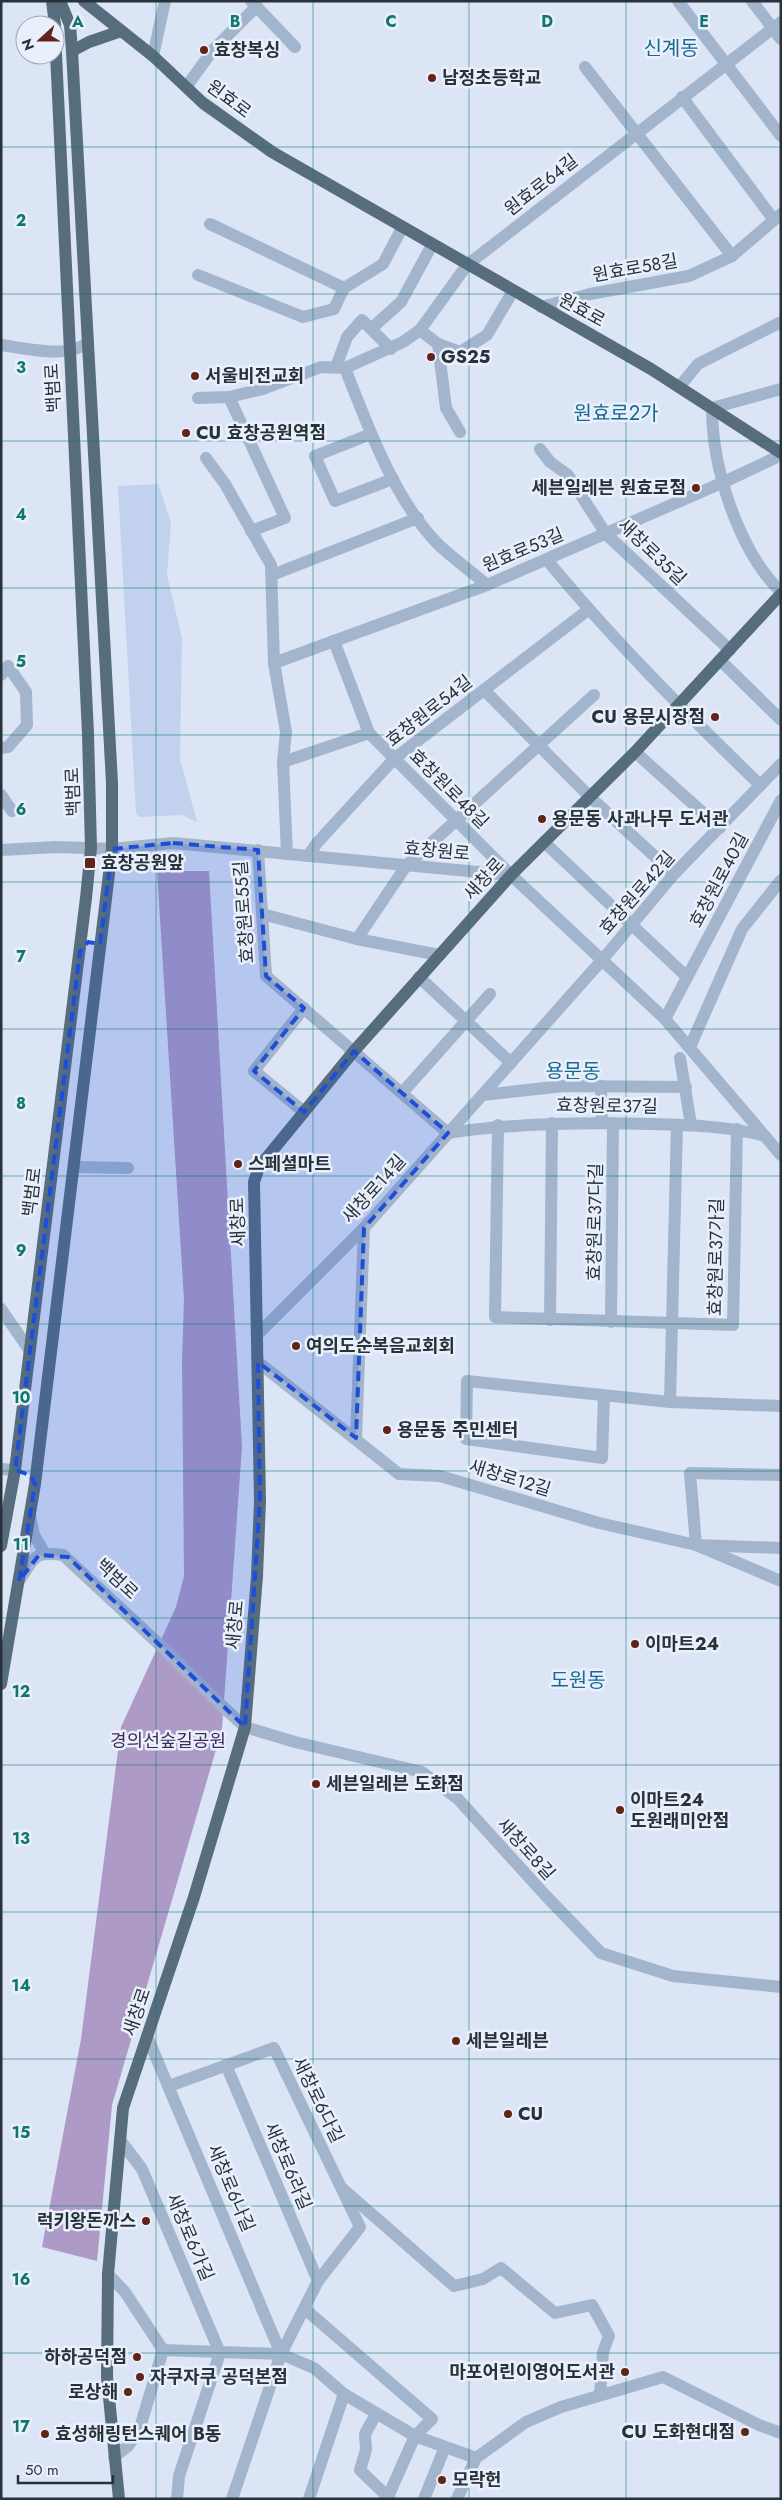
<svg xmlns="http://www.w3.org/2000/svg" width="782" height="2500" font-family="Jost,'Noto Sans KR',sans-serif">
	<style>
		.green { fill: #ad9ac6 }
		.plaza { fill: #c2d1ee }
		.lines { fill: none; stroke-linecap: round; stroke-linejoin: round }
		.minor { stroke: #a3b5cc; stroke-width: 12 }
		.major { stroke: #576d7e; stroke-width: 12 }
		.minor-bridge { stroke: #a3b5cc; stroke-width: 12 }
		.marked { fill: #1d4ed8; fill-opacity: 0.2; stroke: #1d4ed8; stroke-width: 4; stroke-dasharray: 10 6; stroke-linejoin: round }
		.grid { fill: none; stroke: #0f766e; stroke-width: 1; stroke-opacity: 0.55 }
		.poi-dot { fill: #602418; stroke: #e9f0fc; stroke-width: 2 }
		.labels { text-anchor: middle; dominant-baseline: central; stroke-width: 5; stroke-linejoin: round; paint-order: stroke }
		.poi-label { font-size: 18px; font-weight: bold; fill: #28323a; stroke: #e9f0fc; text-anchor: start }
		.street-label { font-size: 18px; fill: #28323a; stroke: #e9f0fc }
		.park-label { font-size: 18px; fill: #40295b; stroke: #e9f0fc }
		.quarter-label { font-size: 20px; fill: #186992; stroke: #e9f0fc }
		.grid-label { font-size: 16px; text-anchor: middle; font-weight: bold; fill: #0f766e; stroke: #e9f0fc; stroke-width: 5; stroke-linejoin: round; paint-order: stroke }
	</style>
	<rect width="100%" height="100%" fill="#dce5f5"/>
	<path class="green" d="M 157,871 L 209,871 L 242,1447 L 222,1729 L 112,2105 L 97,2261 L 42,2247 L 81,2039 L 121,1727 L 176,1607 L 184,1576 L 182,1361 L 184,1299 Z"/>
	<path class="plaza" d="M 158,484 L 171,522 L 167,575 L 182,638 L 180,759 L 197,822 L 182,815 L 140,817 L 136,814 L 118,486 Z"/>
	<g class="lines">
		<g class="minor">
			<path d="M 251,1 L 295,47"/>
			<path d="M 678,1 L 781,136"/>
			<path d="M 752,1 L 781,39"/>
			<path d="M 153,56 L 165,1"/>
			<path d="M 585,67 L 732,256"/>
			<path d="M 186,87 L 213,50 L 257,6"/>
			<path d="M 682,97 L 774,220"/>
			<path d="M 198,275 L 303,317 L 334,309 L 344,288 L 210,224"/>
			<path d="M 344,288 L 383,264 L 402,228"/>
			<path d="M 541,307 L 590,294 L 689,276 L 732,256 L 781,214"/>
			<path d="M 372,328 L 401,302 L 432,245"/>
			<path d="M 420,330 L 438,344 L 460,352 L 487,335 L 513,291"/>
			<path d="M 438,344 L 446,408 L 460,432"/>
			<path d="M 1,345 C 24,348 72,360 88,341"/>
			<path d="M 336,367 L 347,337 L 362,320 L 391,349"/>
			<path d="M 345,368 C 367,424 394,499 437,543 C 452,558 471,571 487,585"/>
			<path d="M 680,386 L 698,364 L 781,322"/>
			<path d="M 781,389 L 712,408 C 712,467 738,550 781,592"/>
			<path d="M 229,397 L 285,518 L 251,531"/>
			<path d="M 198,398 L 229,397 L 263,389 L 321,367 L 345,368 L 403,342 L 420,330 L 467,265 L 781,22"/>
			<path d="M 371,434 L 315,456 L 335,501 L 393,479"/>
			<path d="M 540,449 L 550,462 L 568,475 L 606,534 L 730,650"/>
			<path d="M 206,458 L 225,484 L 271,565 L 274,663 L 286,732 L 283,762 L 287,854"/>
			<path d="M 547,560 C 613,640 686,713 760,785"/>
			<path d="M 272,575 L 418,518"/>
			<path d="M 334,641 L 369,733 L 511,875 L 665,1019 L 781,1155"/>
			<path d="M 720,660 L 781,720"/>
			<path d="M 274,663 L 487,585 L 724,482 L 781,455"/>
			<path d="M 1,675 L 8,666 L 26,692 L 27,725 L 8,747 L 1,748"/>
			<path d="M 484,690 L 590,797 L 674,874"/>
			<path d="M 635,752 L 720,828"/>
			<path d="M 283,762 L 369,733"/>
			<path d="M 1,795 L 12,811"/>
			<path d="M 544,842 L 687,977"/>
			<path d="M 1,850 L 57,847 L 112,849 L 173,843 L 511,875"/>
			<path d="M 258,850 L 266,976 L 448,1133 C 516,1123 583,1122 651,1124 C 690,1125 727,1126 765,1136"/>
			<path d="M 308,856 L 317,843 L 394,759 L 588,610"/>
			<path d="M 262,914 L 357,939"/>
			<path d="M 439,955 L 357,939 L 406,866 L 594,695"/>
			<path d="M 419,977 L 511,1063"/>
			<path d="M 665,1019 L 781,800"/>
			<path d="M 690,1047 L 742,929 L 781,880"/>
			<path d="M 680,1058 L 691,1125"/>
			<path d="M 601,1086 L 602,1123"/>
			<path d="M 402,1093 L 490,994"/>
			<path d="M 482,1095 L 564,1086 L 686,1087"/>
			<path d="M 304,1112 L 254,1071 L 304,1008"/>
			<path d="M 498,1125 L 495,1317 L 733,1325 L 737,1129"/>
			<path d="M 74,1167 L 128,1168"/>
			<path d="M 1,1309 L 30,1351"/>
			<path d="M 550,1320 L 552,1123"/>
			<path d="M 611,1322 L 613,1123"/>
			<path d="M 258,1334 L 364,1228 L 603,959 L 674,874 L 781,764"/>
			<path d="M 258,1362 L 399,1474 L 440,1476 L 599,1523 L 696,1545 L 781,1581"/>
			<path d="M 604,1395 L 602,1458 L 466,1439 L 467,1381 L 670,1402 L 781,1406"/>
			<path d="M 670,1402 L 677,1125"/>
			<path d="M 356,1438 L 364,1228"/>
			<path d="M 1,1469 L 15,1470"/>
			<path d="M 781,1475 L 690,1473 L 696,1545 L 781,1548"/>
			<path d="M 30,1516 L 34,1535 L 44,1552"/>
			<path d="M 19,1581 C 35,1557 33,1551 63,1555 L 160,1645"/>
			<path d="M 220,1704 L 245,1727 L 295,1742 L 422,1772 L 458,1799 L 546,1896 L 601,1953 L 673,1976 L 781,1987"/>
			<path d="M 147,2036 L 281,2354"/>
			<path d="M 226,2065 L 318,2281"/>
			<path d="M 169,2086 L 274,2048 L 360,2227 L 318,2281 L 281,2354 L 232,2499"/>
			<path d="M 120,2140 L 142,2169 L 220,2353 L 179,2476 L 177,2499"/>
			<path d="M 343,2189 L 454,2286 L 483,2279 L 501,2268 L 555,2313 L 592,2305 L 609,2336 L 603,2352 L 600,2395"/>
			<path d="M 108,2274 L 125,2292 L 163,2350"/>
			<path d="M 305,2309 L 432,2419 L 415,2436 L 387,2499"/>
			<path d="M 376,2414 L 365,2434 L 366,2450 L 360,2470 L 390,2499"/>
			<path d="M 114,2457 L 128,2446 L 139,2431 L 163,2350 L 281,2354 L 314,2368 L 344,2394 L 415,2436 L 476,2458"/>
			<path d="M 309,2499 L 344,2394"/>
			<path d="M 424,2499 L 445,2447"/>
			<path d="M 457,2499 L 476,2458 L 526,2422 L 561,2407 L 663,2377 L 759,2425 L 781,2433"/>
		</g>
		<g class="major">
			<path d="M 52,1 L 55,25"/>
			<path d="M 84,1 L 153,56 L 203,103 L 272,152 L 651,369 L 781,453"/>
			<path d="M 72,51 L 89,42 L 121,31"/>
			<path d="M 1,1546 L 15,1470 L 86,898 L 91,848 L 88,734 L 55,32"/>
			<path d="M 1,1684 L 35,1484 L 112,849 L 112,783 L 72,51 L 70,25 L 60,1"/>
			<path d="M 119,2499 L 107,2377 L 108,2274 L 123,2108 L 194,1897 L 245,1727 L 257,1576 L 260,1501 L 254,1182 L 259,1167 L 354,1051 L 511,875 L 635,752 L 781,594"/>
		</g>
		<path class="minor-bridge" d="M 160,1645 L 220,1704"/>
	</g>
	<path class="marked" d="M 173,843 L 258,850 L 266,976 L 304,1008 L 254,1071 L 304,1112 L 354,1051 L 448,1133 L 364,1228 L 356,1438 L 258,1362 L 260,1501 L 245,1727 L 68,1557 L 39,1555 L 19,1581 L 35,1484 L 30,1475 L 15,1470 L 80,951 L 88,942 L 100,944 L 112,849 Z"/>
	<path class="grid" d="M 156,1 L 156,2499M 313,1 L 313,2499M 469,1 L 469,2499M 626,1 L 626,2499M 1,147 L 781,147M 1,294 L 781,294M 1,441 L 781,441M 1,588 L 781,588M 1,735 L 781,735M 1,882 L 781,882M 1,1029 L 781,1029M 1,1176 L 781,1176M 1,1324 L 781,1324M 1,1471 L 781,1471M 1,1618 L 781,1618M 1,1765 L 781,1765M 1,1912 L 781,1912M 1,2059 L 781,2059M 1,2206 L 781,2206M 1,2353 L 781,2353"/>
	<g class="poi-dot">
		<circle cx="204" cy="50" r="5"/>
		<circle cx="432" cy="78" r="5"/>
		<circle cx="431" cy="357" r="5"/>
		<circle cx="195" cy="376" r="5"/>
		<circle cx="186" cy="433" r="5"/>
		<circle cx="696" cy="488" r="5"/>
		<circle cx="715" cy="717" r="5"/>
		<circle cx="542" cy="819" r="5"/>
		<rect x="84" y="857" width="12" height="12" rx="2.5"/>
		<circle cx="238" cy="1164" r="5"/>
		<circle cx="296" cy="1346" r="5"/>
		<circle cx="387" cy="1430" r="5"/>
		<circle cx="635" cy="1644" r="5"/>
		<circle cx="316" cy="1784" r="5"/>
		<circle cx="620" cy="1810" r="5"/>
		<circle cx="456" cy="2041" r="5"/>
		<circle cx="508" cy="2114" r="5"/>
		<circle cx="146" cy="2221" r="5"/>
		<circle cx="137" cy="2357" r="5"/>
		<circle cx="625" cy="2372" r="5"/>
		<circle cx="140" cy="2377" r="5"/>
		<circle cx="128" cy="2392" r="5"/>
		<circle cx="745" cy="2432" r="5"/>
		<circle cx="45" cy="2434" r="5"/>
		<circle cx="442" cy="2480" r="5"/>
	</g>
	<g class="labels">
		<g class="poi-label">
			<text x="214" y="50">효창복싱</text>
			<text x="442" y="78">남정초등학교</text>
			<text x="441" y="357">GS25</text>
			<text x="205" y="376">서울비전교회</text>
			<text x="196" y="433">CU 효창공원역점</text>
			<text x="686" y="488" text-anchor="end">세븐일레븐 원효로점</text>
			<text x="705" y="717" text-anchor="end">CU 용문시장점</text>
			<text x="552" y="819">용문동 사과나무 도서관</text>
			<text x="101" y="863">효창공원앞</text>
			<text x="248" y="1164">스페셜마트</text>
			<text x="306" y="1346">여의도순복음교회회</text>
			<text x="397" y="1430">용문동 주민센터</text>
			<text x="645" y="1644">이마트24</text>
			<text x="326" y="1784">세븐일레븐 도화점</text>
			<text x="630" y="1800">이마트24<tspan x="630" dy="21">도원래미안점</tspan></text>
			<text x="466" y="2041">세븐일레븐</text>
			<text x="518" y="2114">CU</text>
			<text x="136" y="2221" text-anchor="end">럭키왕돈까스</text>
			<text x="127" y="2357" text-anchor="end">하하공덕점</text>
			<text x="615" y="2372" text-anchor="end">마포어린이영어도서관</text>
			<text x="150" y="2377">자쿠자쿠 공덕본점</text>
			<text x="118" y="2392" text-anchor="end">로상해</text>
			<text x="735" y="2432" text-anchor="end">CU 도화현대점</text>
			<text x="55" y="2434">효성해링턴스퀘어 B동</text>
			<text x="452" y="2480">모락헌</text>
		</g>
		<g class="street-label">
			<text transform="translate(229 99) rotate(37)">원효로</text>
			<text transform="translate(541 185) rotate(-38)">원효로64길</text>
			<text transform="translate(635 268) rotate(-10)">원효로58길</text>
			<text transform="translate(582 310) rotate(29)">원효로</text>
			<text transform="translate(53 388) rotate(-93)">백범로</text>
			<text transform="translate(523 550) rotate(-23)">원효로53길</text>
			<text transform="translate(652 552) rotate(44)">새창로35길</text>
			<text transform="translate(429 711) rotate(-38)">효창원로54길</text>
			<text transform="translate(449 789) rotate(45)">효창원로48길</text>
			<text transform="translate(73 792) rotate(-92)">백범로</text>
			<text transform="translate(437 851) rotate(5)">효창원로</text>
			<text transform="translate(484 879) rotate(-48)">새창로</text>
			<text transform="translate(719 880) rotate(-62)">효창원로40길</text>
			<text transform="translate(637 893) rotate(-49)">효창원로42길</text>
			<text transform="translate(244 912) rotate(-94)">효창원로55길</text>
			<text transform="translate(607 1106) rotate(1)">효창원로37길</text>
			<text transform="translate(374 1189) rotate(-48)">새창로14길</text>
			<text transform="translate(32 1192) rotate(-83)">백범로</text>
			<text transform="translate(238 1222) rotate(-92)">새창로</text>
			<text transform="translate(595 1222) rotate(-89)">효창원로37다길</text>
			<text transform="translate(716 1257) rotate(-89)">효창원로37가길</text>
			<text transform="translate(510 1478) rotate(17)">새창로12길</text>
			<text transform="translate(117 1579) rotate(43)">백범로</text>
			<text transform="translate(235 1625) rotate(-85)">새창로</text>
			<text transform="translate(526 1849) rotate(48)">새창로8길</text>
			<text transform="translate(137 2012) rotate(-71)">새창로</text>
			<text transform="translate(318 2100) rotate(64)">새창로6다길</text>
			<text transform="translate(288 2166) rotate(67)">새창로6라길</text>
			<text transform="translate(231 2188) rotate(67)">새창로6나길</text>
			<text transform="translate(190 2237) rotate(67)">새창로6가길</text>
		</g>
		<g class="park-label">
			<text x="168" y="1741">경의선숲길공원</text>
		</g>
		<g class="quarter-label">
			<text x="671" y="48">신계동</text>
			<text x="616" y="413">원효로2가</text>
			<text x="573" y="1071">용문동</text>
			<text x="578" y="1680">도원동</text>
		</g>
	</g>
	<g class="grid-label">
		<text x="78" y="27">A</text>
		<text x="235" y="27">B</text>
		<text x="391" y="27">C</text>
		<text x="547" y="27">D</text>
		<text x="704" y="27">E</text>
		<text x="21" y="226">2</text>
		<text x="21" y="373">3</text>
		<text x="21" y="520">4</text>
		<text x="21" y="667">5</text>
		<text x="21" y="815">6</text>
		<text x="21" y="962">7</text>
		<text x="21" y="1109">8</text>
		<text x="21" y="1256">9</text>
		<text x="21" y="1403">10</text>
		<text x="21" y="1550">11</text>
		<text x="21" y="1697">12</text>
		<text x="21" y="1844">13</text>
		<text x="21" y="1991">14</text>
		<text x="21" y="2138">15</text>
		<text x="21" y="2285">16</text>
		<text x="21" y="2432">17</text>
	</g>
	<rect width="782" height="2500" fill="none" stroke="#28323a" stroke-width="5"/>
	<g transform="translate(40 40) rotate(249)"><circle r="24" fill="#e9f0fc" stroke="#9ca4ae"/>
	<path d="M0-4L9 19L0 12L-9 19Z" fill="#602418"/>
	<text y="-8" font-size="14" font-weight="bold" text-anchor="middle" fill="#28323a">N</text>
	</g>
	<path d="M18 2475v8h95v-8" fill="none" stroke="#28323a" stroke-width="2.5"/>
	<text x="25" y="2475" font-size="15" fill="#28323a" stroke="#e9f0fc" stroke-width="4" paint-order="stroke">50 m</text>
</svg>
